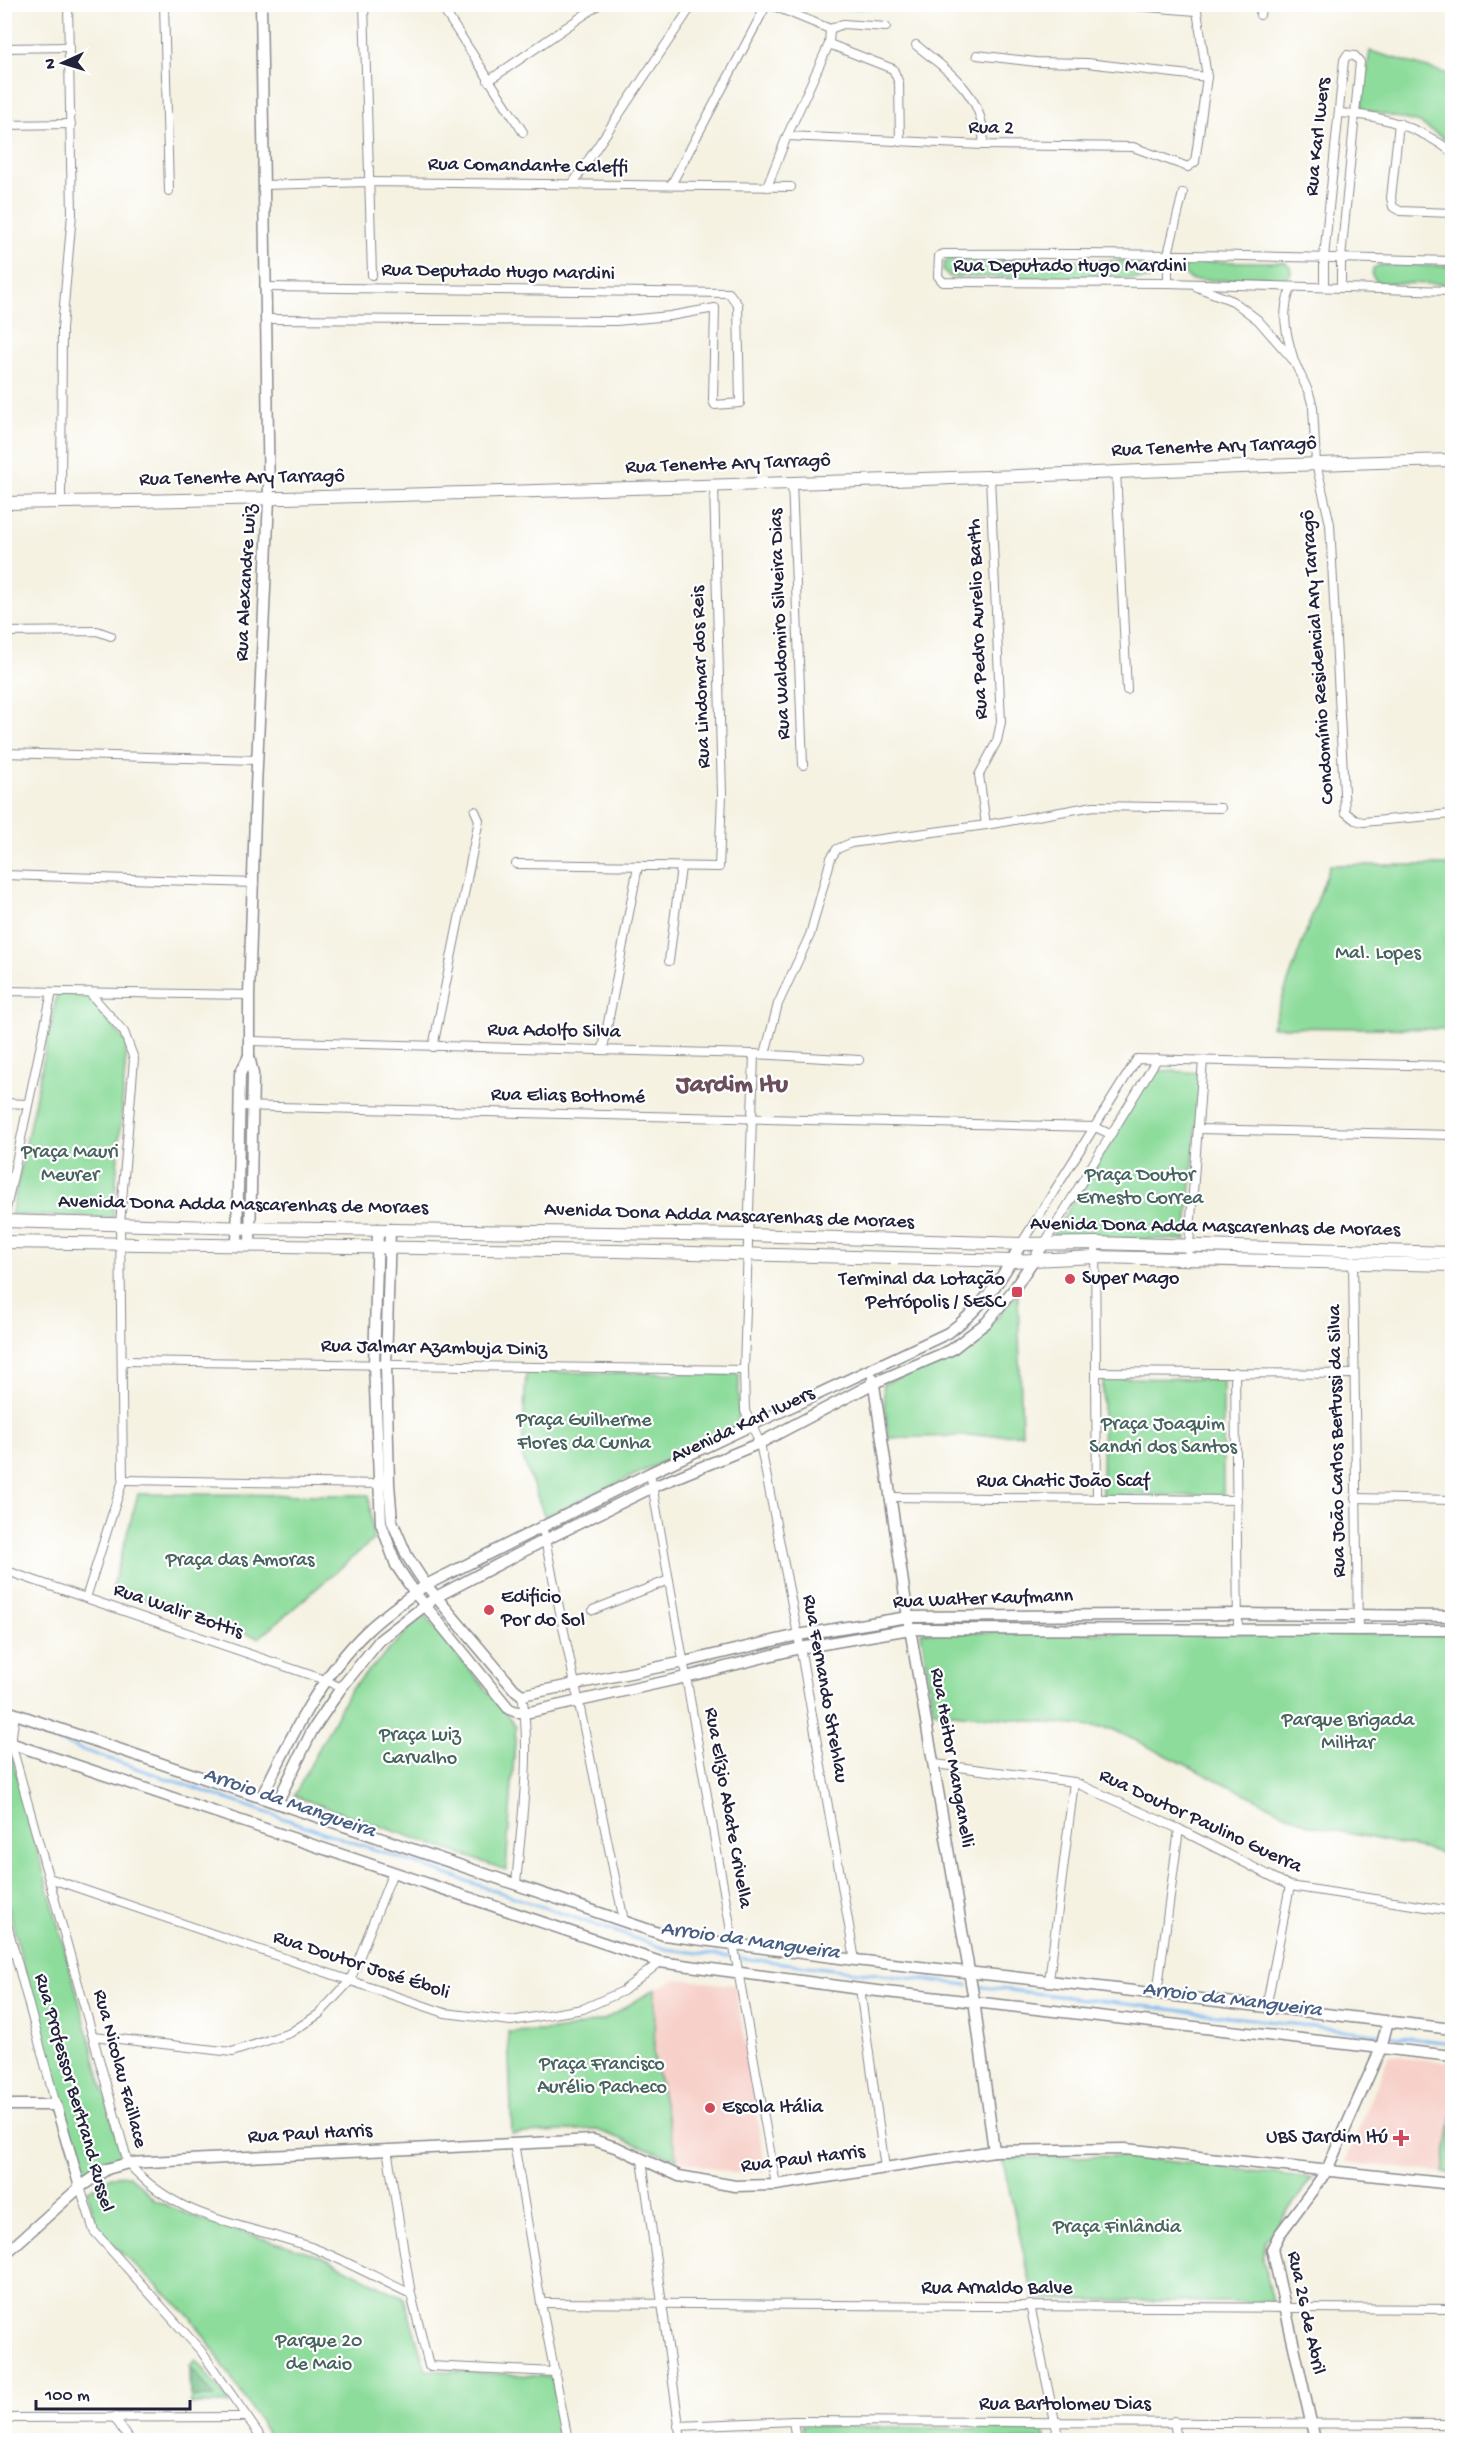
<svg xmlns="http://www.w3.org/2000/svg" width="1457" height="2445" font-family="'Gochi Hand',sans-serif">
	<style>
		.built { fill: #f7d0c9 }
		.green { fill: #8ddc9b; stroke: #587f6b; stroke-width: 1.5 }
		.forest { fill: #72bc83; stroke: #4a6f5f; stroke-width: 1.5 }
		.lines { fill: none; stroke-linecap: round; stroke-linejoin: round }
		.stream { stroke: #7fb9f0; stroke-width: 3 }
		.minor-casing { stroke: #8c8a8e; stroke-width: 10 }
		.tertiary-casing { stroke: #8c8a8e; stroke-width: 13 }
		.secondary-casing { stroke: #8c8a8e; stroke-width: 14 }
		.minor { stroke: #fff; stroke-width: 8 }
		.tertiary { stroke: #fff; stroke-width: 10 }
		.secondary { stroke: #fff; stroke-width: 12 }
		.poi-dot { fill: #d1495b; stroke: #fff; stroke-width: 2 }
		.labels { text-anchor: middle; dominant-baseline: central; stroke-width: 4.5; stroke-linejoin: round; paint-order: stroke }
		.street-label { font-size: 20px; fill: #22223b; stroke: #fff }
		.park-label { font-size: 20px; fill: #47635d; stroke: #fff }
		.poi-label { font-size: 20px; fill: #22223b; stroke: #fff; text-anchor: start }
		.water-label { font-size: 21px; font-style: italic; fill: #475e83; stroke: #fff }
		.district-label { font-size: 26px; font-weight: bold; fill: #6a4e5b; stroke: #fff }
	</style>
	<rect width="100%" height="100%" fill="#fff"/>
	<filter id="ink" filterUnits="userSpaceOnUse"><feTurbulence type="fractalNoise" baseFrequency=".0167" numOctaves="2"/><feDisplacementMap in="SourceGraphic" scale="12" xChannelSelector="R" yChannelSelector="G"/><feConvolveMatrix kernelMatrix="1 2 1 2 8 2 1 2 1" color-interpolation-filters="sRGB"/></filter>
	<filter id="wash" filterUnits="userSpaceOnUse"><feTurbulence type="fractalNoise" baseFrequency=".008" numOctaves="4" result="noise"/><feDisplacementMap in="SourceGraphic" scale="24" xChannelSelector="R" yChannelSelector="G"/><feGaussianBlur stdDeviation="1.35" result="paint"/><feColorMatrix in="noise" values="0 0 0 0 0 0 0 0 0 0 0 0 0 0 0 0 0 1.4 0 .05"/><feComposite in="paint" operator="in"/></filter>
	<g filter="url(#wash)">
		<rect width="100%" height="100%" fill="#f5f2e2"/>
		<g class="built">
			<path d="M 676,1979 L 735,1985 L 766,2172 L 731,2173 L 677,2159 L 654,2058 L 655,1989 Z"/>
			<path d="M 1389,2055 L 1452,2063 L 1452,2114 L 1443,2173 L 1345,2162 Z"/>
		</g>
		<g class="green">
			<path d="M 1370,51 L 1452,75 L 1452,144 L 1420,123 L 1361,109 Z"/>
			<path d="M 950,259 L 1151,261 L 1157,264 L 1159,271 L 1152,279 L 950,277 L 943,270 L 944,263 Z"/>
			<path d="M 1190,262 L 1284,262 L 1290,266 L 1291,273 L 1284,280 L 1191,280 L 1184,273 L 1185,266 Z"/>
			<path d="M 1379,265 L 1452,266 L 1452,284 L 1379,283 L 1372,276 L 1373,269 Z"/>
			<path d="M 1330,865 L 1452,865 L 1452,1029 L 1272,1027 Z"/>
			<path d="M 57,994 L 87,994 L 127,1044 L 113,1218 L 11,1215 Z"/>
			<path d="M 1153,1070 L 1201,1073 L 1186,1240 L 1052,1236 Z"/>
			<path d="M 1018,1292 L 1022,1434 L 888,1438 L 883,1384 L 954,1354 L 991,1325 Z"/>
			<path d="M 526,1372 L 739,1374 L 738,1427 L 545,1517 L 522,1456 Z"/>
			<path d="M 1103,1378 L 1223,1379 L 1223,1496 L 1102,1495 Z"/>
			<path d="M 138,1494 L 369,1495 L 373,1540 L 259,1638 L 112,1589 Z"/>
			<path d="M 424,1614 L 516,1726 L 506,1870 L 294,1796 L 350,1690 Z"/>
			<path d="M 921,1632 L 1452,1634 L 1452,1855 L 1310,1825 L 1112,1729 L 933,1711 Z"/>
			<path d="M 4,1745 L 9,1747 L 123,2160 L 102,2164 L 79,2180 L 5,1894 Z"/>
			<path d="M 655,1989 L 654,2058 L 677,2159 L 594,2129 L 512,2134 L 508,2032 L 562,2030 L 604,2020 Z"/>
			<path d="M 1452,2114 L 1452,2174 L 1443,2173 Z"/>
			<path d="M 1122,2156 L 1312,2178 L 1265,2242 L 1263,2258 L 1273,2303 L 1034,2299 L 1002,2158 Z"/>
			<path d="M 130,2175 L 154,2200 L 204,2221 L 322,2256 L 404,2298 L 426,2370 L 552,2377 L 564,2440 L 272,2440 L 192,2318 L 99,2232 L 87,2191 L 111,2176 Z"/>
			<path d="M 196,2360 L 230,2404 L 191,2404 L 190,2366 Z"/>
			<path d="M 802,2425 L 1043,2430 L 1045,2440 L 804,2440 Z"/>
		</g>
		<path class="forest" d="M 190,2366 L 215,2397 L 191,2397 Z"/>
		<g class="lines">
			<g class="stream">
				<path d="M 815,4 L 828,9 L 876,7 L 881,4"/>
				<path d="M 4,1723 L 666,1949 L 968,1985"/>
				<path d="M 975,1986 L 1452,2043"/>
			</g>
		</g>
	</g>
	<g filter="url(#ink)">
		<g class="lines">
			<defs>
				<g id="minor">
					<path d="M 164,4 L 169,191"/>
					<path d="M 364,4 L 372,275"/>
					<path d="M 440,4 L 523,132"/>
					<path d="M 769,4 L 830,29"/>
					<path d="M 1112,4 L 1196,11"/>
					<path d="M 447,15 L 463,4"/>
					<path d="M 1260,15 L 1262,4"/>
					<path d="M 830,29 L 843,24 L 886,27"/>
					<path d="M 829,44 L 893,69 L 899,83 L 900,142"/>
					<path d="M 916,45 C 950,72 987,98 983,145"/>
					<path d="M 4,48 L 70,47"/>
					<path d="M 977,55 L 1036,62 L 1087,63 L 1207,77"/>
					<path d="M 488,81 L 600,4"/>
					<path d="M 1339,113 C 1381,115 1418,126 1452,152"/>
					<path d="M 1399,123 L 1391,198 L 1393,207 L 1400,211 L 1452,213"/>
					<path d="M 4,125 L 71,124"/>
					<path d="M 787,136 L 983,145 L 1133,147 L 1188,167 L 1195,162 L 1207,77 L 1196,4"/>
					<path d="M 573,183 L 693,4"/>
					<path d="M 264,185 L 369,182 L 791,187"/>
					<path d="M 671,185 L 767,4"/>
					<path d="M 767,187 L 787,136 L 829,44 L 830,29"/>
					<path d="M 1452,261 C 1283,256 1113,253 944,254 L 939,256 L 938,276 L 943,282 L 1168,283 L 1452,291"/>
					<path d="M 1168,283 L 1168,254 L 1183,193"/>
					<path d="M 266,287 L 729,293 L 738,305 L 740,403 L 715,405 L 713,401 L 715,308 L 670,316 L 616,321 L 266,319"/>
					<path d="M 1197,287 L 1233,301 L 1258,320 L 1294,361 L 1309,393 L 1313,407 L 1316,463 L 1330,524 L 1345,812 L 1355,820 L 1363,822 L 1452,814"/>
					<path d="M 1292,287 C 1280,310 1286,334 1293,357"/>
					<path d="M 1324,287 L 1324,257 L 1344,60 L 1347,55 L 1355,56 L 1360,62 L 1341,258 L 1341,287"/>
					<path d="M 1116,471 L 1127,690"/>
					<path d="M 792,482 L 803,765"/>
					<path d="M 61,502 L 62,328 L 72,214 L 68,4"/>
					<path d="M 4,632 L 97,631 L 111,636"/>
					<path d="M 4,753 L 257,760"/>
					<path d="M 986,825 L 979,775 L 997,741 L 1001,722 L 990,477"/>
					<path d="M 516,864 L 719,867 L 722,795 L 714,485"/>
					<path d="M 4,875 L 254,883"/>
					<path d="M 669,961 L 681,867"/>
					<path d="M 4,991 L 249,995"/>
					<path d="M 249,1041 L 754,1054 L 859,1060"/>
					<path d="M 433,1047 L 479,820 L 475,811"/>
					<path d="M 603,1049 L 638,866"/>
					<path d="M 754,1054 L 744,1370 L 745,1411 L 760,1443 L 798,1635 L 855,1960"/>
					<path d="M 765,1054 L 778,1004 L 810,935 L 831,858 L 837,849 L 851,843 L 986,825 L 1094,806 L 1221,808"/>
					<path d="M 4,1103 L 27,1104"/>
					<path d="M 239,1106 L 1095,1127 L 1110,1134"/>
					<path d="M 1199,1129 L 1452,1135"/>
					<path d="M 4,1219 L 52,992"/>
					<path d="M 1095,1243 L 1097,1499"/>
					<path d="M 1021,1244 L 1137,1059 L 1452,1066"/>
					<path d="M 1044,1244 L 1157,1059"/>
					<path d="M 1188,1258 L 1203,1060"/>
					<path d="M 1353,1260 L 1358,1631"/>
					<path d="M 123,1361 L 744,1370"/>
					<path d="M 1096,1372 L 1354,1374"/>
					<path d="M 1235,1372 L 1238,1629"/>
					<path d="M 650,1473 L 776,2185"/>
					<path d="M 123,1480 L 384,1484"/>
					<path d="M 889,1497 L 1237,1500"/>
					<path d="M 1355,1498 L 1452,1500"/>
					<path d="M 542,1525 L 624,1921"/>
					<path d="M 4,1570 L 325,1680 L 341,1688"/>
					<path d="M 86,1598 L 123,1480 L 120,1224 L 134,1059 L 124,1032 L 89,992"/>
					<path d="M 593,1610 L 669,1580"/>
					<path d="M 15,1714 L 11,1743 L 128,2163 C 180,2223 247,2223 316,2249 C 348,2262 379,2279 411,2294"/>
					<path d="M 935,1764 L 1074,1782 L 1179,1829 L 1290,1886 L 1452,1911"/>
					<path d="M 49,1878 L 445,2013 L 511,2021 L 583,2009 L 623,1991 L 660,1962"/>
					<path d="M 516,1884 C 521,1827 532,1751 522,1695"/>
					<path d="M 4,1913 L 56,2105"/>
					<path d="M 1049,1981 L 1074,1782"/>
					<path d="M 860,1989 L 885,2168"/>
					<path d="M 1157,1994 L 1179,1829"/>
					<path d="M 1266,2008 L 1290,1886"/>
					<path d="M 93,2036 L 232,2052 L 290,2033 L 319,2014 L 350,1981 L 393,1872"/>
					<path d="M 514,2143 L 541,2303 L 568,2440"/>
					<path d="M 387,2149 L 411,2294 L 429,2366 L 556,2372"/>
					<path d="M 642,2160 L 681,2440"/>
					<path d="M 80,2187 L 94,2231 L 201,2351 L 263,2440"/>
					<path d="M 541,2303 L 1452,2309"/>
					<path d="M 1030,2305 L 1059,2440"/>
					<path d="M 114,2417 L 130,2440"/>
					<path d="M 4,2418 L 247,2417"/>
					<path d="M 793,2421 L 796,2440"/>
					<path d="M 1174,2421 L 1177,2440"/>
					<path d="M 678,2426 L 793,2421 L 1452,2424"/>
				</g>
				<g id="tertiary">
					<path d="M 378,1229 L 374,1365 L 381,1523 L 396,1565 L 415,1593 L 509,1709 L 517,1712 L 530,1712 L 686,1677 L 800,1648 L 910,1629 L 1452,1630"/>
					<path d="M 390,1229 L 386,1365 L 389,1484 L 392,1521 L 407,1556 L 426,1585 L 514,1689 L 522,1695 L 684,1662 L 798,1635 L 908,1617 L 1238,1614 L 1452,1616"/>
					<path d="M 237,1246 L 240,1074 L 249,1056"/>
					<path d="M 250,1246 L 253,1074 L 249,1056 L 249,995 L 256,787 L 269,499 L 261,4"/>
					<path d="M 873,1378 L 908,1617 L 974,2000 L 994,2151"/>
					<path d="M 4,1710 L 664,1935 L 855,1960 L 1049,1981 L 1452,2029"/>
					<path d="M 4,1741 L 660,1962 L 860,1989 L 1452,2056"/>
					<path d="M 261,1798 C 290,1739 319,1677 367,1631 C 385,1614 406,1599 426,1585 L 650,1473 L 948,1333 C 983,1307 1000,1282 1021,1244"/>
					<path d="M 277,1803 L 312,1731 L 341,1688 L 380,1640 L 436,1597 L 545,1540 L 653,1487 L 760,1443 L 874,1383 L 951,1350 L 987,1322 L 1014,1289 L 1044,1244"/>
					<path d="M 4,2105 L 56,2105 L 80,2187"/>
					<path d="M 4,2255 L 80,2187 L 107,2169 L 128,2163 L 593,2140 L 618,2148 L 679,2176 L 735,2186 L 776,2185 L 994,2151 L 1125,2149 L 1452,2184"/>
					<path d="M 1315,2440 L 1272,2249 L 1279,2235 L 1326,2172 L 1381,2048 L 1388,2021"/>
				</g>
				<g id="secondary">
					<path d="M 4,503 C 332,499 660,487 987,477 C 1142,472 1297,463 1452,460"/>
					<path d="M 4,1221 L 250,1228 L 749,1235 L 1021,1244 L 1095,1243 L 1452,1253"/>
					<path d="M 4,1242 L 616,1251 L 1012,1261 L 1095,1257 L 1452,1265"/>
				</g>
			</defs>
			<use href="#minor" class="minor-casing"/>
			<use href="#tertiary" class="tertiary-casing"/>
			<use href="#secondary" class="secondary-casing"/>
			<use href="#minor" class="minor"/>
			<use href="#tertiary" class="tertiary"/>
			<use href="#secondary" class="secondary"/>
		</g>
	</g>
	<g class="poi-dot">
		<circle cx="1070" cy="1279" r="6"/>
		<rect x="1011" y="1286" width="12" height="12" rx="3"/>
		<circle cx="489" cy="1610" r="6"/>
		<circle cx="710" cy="2108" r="6"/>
		<path d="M1398 2129h6v6h6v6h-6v6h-6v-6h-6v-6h6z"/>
	</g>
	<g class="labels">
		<g class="street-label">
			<text transform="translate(991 129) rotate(1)">Rua 2</text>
			<text transform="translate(1319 137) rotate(-84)">Rua Karl Iwers</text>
			<text transform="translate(528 167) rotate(1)">Rua Comandante Caleffi</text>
			<text x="1070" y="267">Rua Deputado Hugo Mardini</text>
			<text transform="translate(498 273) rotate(1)">Rua Deputado Hugo Mardini</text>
			<text transform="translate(1214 448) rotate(-2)">Rua Tenente Ary Tarragô</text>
			<text transform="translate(728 465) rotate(-2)">Rua Tenente Ary Tarragô</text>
			<text transform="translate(242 479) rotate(-1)">Rua Tenente Ary Tarragô</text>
			<text transform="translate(247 583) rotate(-87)">Rua Alexandre Luiz</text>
			<text transform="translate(979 619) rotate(-92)">Rua Pedro Aurelio Barth</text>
			<text transform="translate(781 624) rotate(-92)">Rua Waldomiro Silveira Dias</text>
			<text transform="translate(1319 657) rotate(-94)">Condomínio Residencial Ary Tarragô</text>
			<text transform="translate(702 677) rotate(-92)">Rua Lindomar dos Reis</text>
			<text transform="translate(554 1032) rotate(1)">Rua Adolfo Silva</text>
			<text transform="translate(568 1097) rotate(1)">Rua Elias Bothomé</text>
			<text transform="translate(243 1206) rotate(1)">Avenida Dona Adda Mascarenhas de Moraes</text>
			<text transform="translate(729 1217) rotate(2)">Avenida Dona Adda Mascarenhas de Moraes</text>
			<text transform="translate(1215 1228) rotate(1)">Avenida Dona Adda Mascarenhas de Moraes</text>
			<text transform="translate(434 1349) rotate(1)">Rua Jalmar Azambuja Diniz</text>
			<text transform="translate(743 1426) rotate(-25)">Avenida Karl Iwers</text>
			<text transform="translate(1338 1441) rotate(-91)">Rua João Carlos Bertussi da Silva</text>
			<text x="1063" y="1482">Rua Chatic João Scaf</text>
			<text transform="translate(983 1600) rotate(-2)">Rua Walter Kaufmann</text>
			<text transform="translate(178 1612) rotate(19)">Rua Walir Zottis</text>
			<text transform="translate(824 1689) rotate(80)">Rua Fernando Strehlau</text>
			<text transform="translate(951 1758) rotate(80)">Rua Heitor Manganelli</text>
			<text transform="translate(727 1808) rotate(80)">Rua Elízio Abate Crivella</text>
			<text transform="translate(1200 1822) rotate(25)">Rua Doutor Paulino Guerra</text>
			<text transform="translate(361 1966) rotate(18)">Rua Doutor José Éboli</text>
			<text transform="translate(119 2069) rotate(75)">Rua Nicolau Faillace</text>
			<text transform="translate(73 2093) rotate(74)">Rua Professor Bertrand Russel</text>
			<text transform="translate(310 2135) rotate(-3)">Rua Paul Harris</text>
			<text transform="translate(803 2160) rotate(-7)">Rua Paul Harris</text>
			<text x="997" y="2289">Rua Arnaldo Balve</text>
			<text transform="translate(1305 2313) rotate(78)">Rua 26 de Abril</text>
			<text x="1065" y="2405">Rua Bartolomeu Dias</text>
		</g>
		<g class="park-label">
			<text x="1378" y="954">Mal. Lopes</text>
			<text x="70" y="1153">Praça Mauri<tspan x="70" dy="23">Meurer</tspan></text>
			<text x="1140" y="1176">Praça Doutor<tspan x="1140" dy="23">Ernesto Correa</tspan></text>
			<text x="584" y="1421">Praça Guilherme<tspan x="584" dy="23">Flores da Cunha</tspan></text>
			<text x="1163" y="1425">Praça Joaquim<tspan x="1163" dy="23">Sandri dos Santos</tspan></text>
			<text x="240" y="1561">Praça das Amoras</text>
			<text x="1348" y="1721">Parque Brigada<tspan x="1348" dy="23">Militar</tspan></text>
			<text x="420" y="1736">Praça Luiz<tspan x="420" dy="23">Carvalho</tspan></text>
			<text x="602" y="2065">Praça Francisco<tspan x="602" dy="23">Aurélio Pacheco</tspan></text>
			<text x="1117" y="2228">Praça Finlândia</text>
			<text x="319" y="2342">Parque 20<tspan x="319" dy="23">de Maio</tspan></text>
		</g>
		<g class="poi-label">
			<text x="1082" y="1279">Super Mago</text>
			<text x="1005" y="1280" text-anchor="end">Terminal da Lotação<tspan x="1005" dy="23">Petrópolis / SESC</tspan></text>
			<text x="501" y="1598">Edificio<tspan x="501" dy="23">Por do Sol</tspan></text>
			<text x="722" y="2108">Escola Itália</text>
			<text x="1388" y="2138" text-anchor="end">UBS Jardim Itú</text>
		</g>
		<g class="water-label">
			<text transform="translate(289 1804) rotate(19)">Arroio da Mangueira</text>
			<text transform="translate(750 1942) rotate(8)">Arroio da Mangueira</text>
			<text transform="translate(1232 2001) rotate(7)">Arroio da Mangueira</text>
		</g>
		<g class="district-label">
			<text x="732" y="1086">Jardim Itu</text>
		</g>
	</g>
	<rect width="1457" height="2445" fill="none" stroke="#fff" stroke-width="24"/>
	<g transform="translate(63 63) rotate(266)" stroke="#ffffff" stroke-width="4.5" paint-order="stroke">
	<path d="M0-4.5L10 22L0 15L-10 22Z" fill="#22223b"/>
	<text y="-9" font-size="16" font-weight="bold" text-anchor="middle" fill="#22223b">N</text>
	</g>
	<path d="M36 2400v9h154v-9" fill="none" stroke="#22223b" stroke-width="3"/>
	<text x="45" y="2400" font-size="18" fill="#22223b" stroke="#ffffff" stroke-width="4.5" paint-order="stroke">100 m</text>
</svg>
